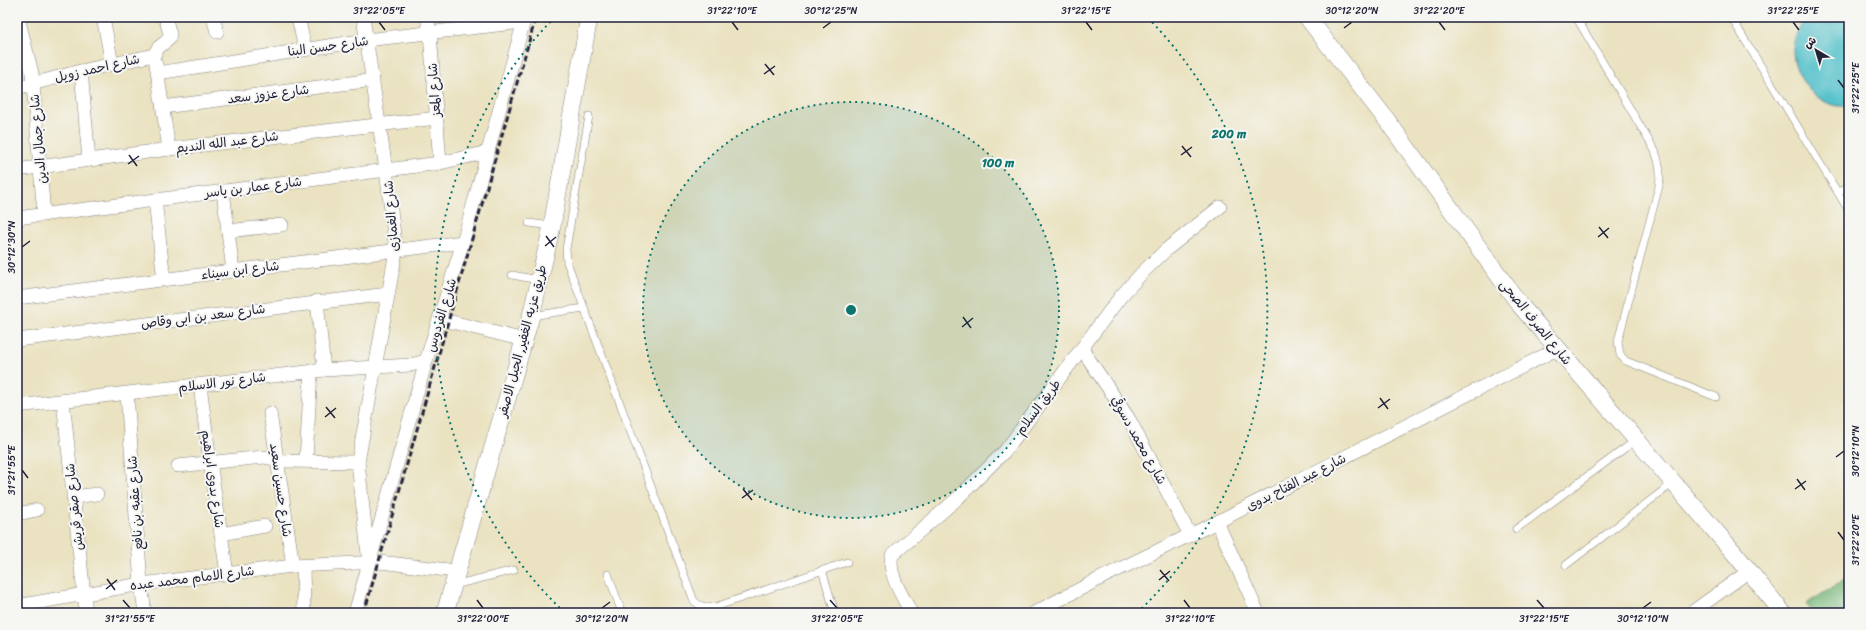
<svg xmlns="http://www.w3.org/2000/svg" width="1866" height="630" font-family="Sriracha,'Playpen Sans Arabic',sans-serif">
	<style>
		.forest { fill: #74b678; stroke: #4b6c5a }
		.water { fill: #54c1cb; stroke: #3b7283 }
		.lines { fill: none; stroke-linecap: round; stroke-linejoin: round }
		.service-casing { stroke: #86827e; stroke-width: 8 }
		.minor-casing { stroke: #86827e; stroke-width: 14 }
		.tertiary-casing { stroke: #86827e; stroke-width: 18 }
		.service { stroke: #fff; stroke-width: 7 }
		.minor { stroke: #fff; stroke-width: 13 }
		.tertiary { stroke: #fff; stroke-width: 17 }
		.rail { stroke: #22223b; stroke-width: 3; stroke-dasharray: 6 3; stroke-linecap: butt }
		.ticks { fill: none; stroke: #22223b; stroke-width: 1.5 }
		.ring { fill: none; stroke: #0f766e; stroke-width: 2; stroke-dasharray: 2 4 }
		.labels { text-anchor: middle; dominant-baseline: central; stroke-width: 4; stroke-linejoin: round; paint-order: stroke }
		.street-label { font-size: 13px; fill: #22223b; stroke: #f6f6f2 }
		.centre { fill: #0f766e; stroke: #f6f6f2; stroke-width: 2 }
		.ring-label { font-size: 12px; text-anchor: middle; font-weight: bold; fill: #0f766e; stroke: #f6f6f2; stroke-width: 4; stroke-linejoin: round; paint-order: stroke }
		.neatline { fill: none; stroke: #22223b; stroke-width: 1.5 }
		.ticks-label { font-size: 10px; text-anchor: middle; fill: #22223b }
	</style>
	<rect width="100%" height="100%" fill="#f6f6f2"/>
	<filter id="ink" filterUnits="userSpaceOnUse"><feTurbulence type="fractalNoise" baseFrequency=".025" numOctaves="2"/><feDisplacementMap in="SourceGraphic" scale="8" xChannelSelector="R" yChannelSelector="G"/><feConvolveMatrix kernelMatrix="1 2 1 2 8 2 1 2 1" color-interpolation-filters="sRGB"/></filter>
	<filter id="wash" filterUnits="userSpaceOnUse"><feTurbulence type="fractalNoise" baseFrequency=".012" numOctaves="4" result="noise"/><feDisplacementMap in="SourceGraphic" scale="16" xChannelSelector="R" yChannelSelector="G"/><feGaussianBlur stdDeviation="0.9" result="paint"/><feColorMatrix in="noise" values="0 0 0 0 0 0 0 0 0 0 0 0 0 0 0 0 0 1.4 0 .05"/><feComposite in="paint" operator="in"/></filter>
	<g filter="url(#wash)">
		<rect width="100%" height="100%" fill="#eae2c0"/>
		<path class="forest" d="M 1849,577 L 1849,613 L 1813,613 L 1806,604 Z"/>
		<path class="water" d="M 1806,17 L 1849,17 L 1849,106 C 1818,110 1792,77 1793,48 C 1794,37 1800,27 1806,17 Z"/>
	</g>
	<g filter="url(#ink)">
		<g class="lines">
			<defs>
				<g id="service">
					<path d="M 1576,17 L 1655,151 C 1660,164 1661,173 1659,186 L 1618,341 L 1620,355 L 1626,361 L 1716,397"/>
					<path d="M 1731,17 L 1849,211"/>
					<path d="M 589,116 L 566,249 L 567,262 L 694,601 C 701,607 706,608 715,607 L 847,562"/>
					<path d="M 1838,192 L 1849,186"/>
					<path d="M 529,223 L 552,226"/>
					<path d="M 512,275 L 539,280"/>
					<path d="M 531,316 L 584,308"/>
					<path d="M 1516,529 L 1636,440"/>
					<path d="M 1566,565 L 1673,483"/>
					<path d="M 822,570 L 835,613"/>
					<path d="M 608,574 L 622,613"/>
					<path d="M 454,585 L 514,570"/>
				</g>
				<g id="minor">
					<path d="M 18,17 L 32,73 L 44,215"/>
					<path d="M 103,17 L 112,64"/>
					<path d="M 213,17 L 217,32"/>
					<path d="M 298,17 L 305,49"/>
					<path d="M 427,17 L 430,33 L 440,163"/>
					<path d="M 154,55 L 158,48 L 169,39 L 170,34 L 165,17"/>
					<path d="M 156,64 L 169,149"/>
					<path d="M 81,71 L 89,160"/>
					<path d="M 158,73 L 366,40 L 523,22"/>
					<path d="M 17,88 L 81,71 L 154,55"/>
					<path d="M 163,107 L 373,80"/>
					<path d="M 17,170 L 169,149 L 437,118"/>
					<path d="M 223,191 L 233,271"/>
					<path d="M 155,200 L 164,280"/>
					<path d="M 17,218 L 440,163 L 488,152"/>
					<path d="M 228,231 L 282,225"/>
					<path d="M 17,298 L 463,242"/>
					<path d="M 317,301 L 324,370"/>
					<path d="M 440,319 L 524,340"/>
					<path d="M 17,340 L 388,294"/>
					<path d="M 1082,349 L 1129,419 L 1190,535"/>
					<path d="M 200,385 L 210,462 L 227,573"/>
					<path d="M 127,394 L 141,584 L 145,613"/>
					<path d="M 63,401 L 86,613"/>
					<path d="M 17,406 L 324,370 L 411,365 L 426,361"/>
					<path d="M 270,413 L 293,566"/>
					<path d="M 306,461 L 311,371"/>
					<path d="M 358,462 L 396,251 L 386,170 L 363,17"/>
					<path d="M 178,466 L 264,457 L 283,461 L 358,462 L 368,554"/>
					<path d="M 73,497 L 97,494"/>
					<path d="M 17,514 L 37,510"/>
					<path d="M 1217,522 L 1258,613"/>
					<path d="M 221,534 L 265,526"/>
					<path d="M 303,566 L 304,613"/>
					<path d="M 17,606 L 141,584 L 293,566 L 380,562 L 456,571"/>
					<path d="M 355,613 L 426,361 L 463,242 L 525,17"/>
					<path d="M 911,613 C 903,596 887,574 892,555 L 958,498 L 1005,451 L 1121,296 L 1143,272 L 1167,249 L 1220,207"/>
					<path d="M 1034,613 L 1103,577 L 1217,522 L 1557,349"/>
					<path d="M 1691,613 L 1749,571"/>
				</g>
				<g id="tertiary">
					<path d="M 1307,17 L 1386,119 L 1520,305 L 1736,555 L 1783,613"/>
					<path d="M 445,613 L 531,316 L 552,226 L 589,17"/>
				</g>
			</defs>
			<use href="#service" class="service-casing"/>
			<use href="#minor" class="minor-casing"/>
			<use href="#tertiary" class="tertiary-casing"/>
			<use href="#service" class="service"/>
			<use href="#minor" class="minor"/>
			<use href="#tertiary" class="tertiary"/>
			<path class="rail" d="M 364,613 L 536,17"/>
		</g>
	</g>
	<path class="ticks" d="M 379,22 L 385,30M 732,22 L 738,30M 1086,22 L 1092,30M 1439,22 L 1445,30M 1793,22 L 1799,30M 823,28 L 831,22M 1344,28 L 1352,22M 765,64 L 774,75M 764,74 L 775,66M 1838,80 L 1844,88M 1182,146 L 1191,157M 129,155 L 137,166M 1181,155 L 1192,147M 128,164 L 139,156M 1599,227 L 1608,238M 546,236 L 554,247M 1598,237 L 1609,228M 545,246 L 556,237M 22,247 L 30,241M 963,317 L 971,328M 962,327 L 973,318M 1380,398 L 1388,409M 326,407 L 335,418M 1378,408 L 1390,399M 325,417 L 336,408M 1836,457 L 1844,451M 22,470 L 28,478M 1797,479 L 1805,490M 743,489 L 752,500M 1795,489 L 1806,481M 742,498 L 753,490M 1838,532 L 1844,540M 1160,570 L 1169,581M 107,579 L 115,590M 1159,580 L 1170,571M 106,589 L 117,580M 123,600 L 130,608M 477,600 L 483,608M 830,600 L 837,608M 1184,600 L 1190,608M 1537,600 L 1544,608M 602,608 L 610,602M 1643,608 L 1651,602"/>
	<circle cx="851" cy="310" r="208" fill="#0f766e" fill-opacity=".12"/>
	<g class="ring">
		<circle cx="851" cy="310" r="208"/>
		<path d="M564 612A417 417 0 0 1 554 18M1148 18A417 417 0 0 1 1138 612"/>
	</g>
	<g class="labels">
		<g class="street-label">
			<text transform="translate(328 46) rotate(-8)">شارع حسن البنا</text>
			<text transform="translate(97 68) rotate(-13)">شارع احمد زويل</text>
			<text transform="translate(434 90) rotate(-94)">شارع المعز</text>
			<text transform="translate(268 94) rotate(-7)">شارع عزوز سعد</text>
			<text transform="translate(38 139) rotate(-95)">شارع جمال الدين</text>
			<text transform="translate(227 142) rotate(-7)">شارع عبد الله النديم</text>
			<text transform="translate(253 187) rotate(-7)">شارع عمار بن ياسر</text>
			<text transform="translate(391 216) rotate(-95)">شارع الغمازى</text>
			<text transform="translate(240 270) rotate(-7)">شارع ابن سيناء</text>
			<text transform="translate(441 315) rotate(-73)">شارع الفردوس</text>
			<text transform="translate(203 316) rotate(-7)">شارع سعد بن ابى وقاص</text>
			<text transform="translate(1536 322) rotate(51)">شارع الصرف الصحى</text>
			<text transform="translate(522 341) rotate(-75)">طريق عزبه الغفير, الجبل الاصفر</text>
			<text transform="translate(222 382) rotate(-7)">شارع نور الاسلام</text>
			<text transform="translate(1038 407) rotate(-53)">طريق السلام</text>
			<text transform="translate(1139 440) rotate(61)">شارع محمد دسوقي</text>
			<text transform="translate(213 479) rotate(82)">شارع بدوى ابراهيم</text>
			<text transform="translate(1296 482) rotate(-27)">شارع عبد الفتاح بدوى</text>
			<text transform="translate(281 490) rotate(82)">شارع حسين سعيد</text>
			<text transform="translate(135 503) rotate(-94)">شارع عقبه بن نافع</text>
			<text transform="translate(74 507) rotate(-96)">شارع صقر قريش</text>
			<text transform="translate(192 578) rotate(-7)">شارع الامام محمد عبده</text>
		</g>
	</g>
	<circle cx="851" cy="310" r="6" class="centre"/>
	<g class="ring-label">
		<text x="1229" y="138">200 m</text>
		<text x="998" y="167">100 m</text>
	</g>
	<rect width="1866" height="630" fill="none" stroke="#f6f6f2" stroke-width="44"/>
	<g transform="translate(1816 50) rotate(322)" stroke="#f6f6f2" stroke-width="3" paint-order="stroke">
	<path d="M0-3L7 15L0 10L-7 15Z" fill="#22223b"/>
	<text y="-6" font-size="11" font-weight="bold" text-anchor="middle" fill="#22223b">ش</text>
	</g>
	<rect x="22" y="22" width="1822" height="586" class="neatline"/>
	<g class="ticks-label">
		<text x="379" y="14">31°22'05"E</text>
		<text x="732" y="14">31°22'10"E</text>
		<text x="831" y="14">30°12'25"N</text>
		<text x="1086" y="14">31°22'15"E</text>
		<text x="1352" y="14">30°12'20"N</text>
		<text x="1439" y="14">31°22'20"E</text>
		<text x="1793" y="14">31°22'25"E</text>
		<text transform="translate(1855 88) rotate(-90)" y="4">31°22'25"E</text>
		<text transform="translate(11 247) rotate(-90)" y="4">30°12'30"N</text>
		<text transform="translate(1855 451) rotate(-90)" y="4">30°12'10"N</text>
		<text transform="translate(11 470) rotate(-90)" y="4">31°21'55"E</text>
		<text transform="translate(1855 540) rotate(-90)" y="4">31°22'20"E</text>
		<text x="130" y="622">31°21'55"E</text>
		<text x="483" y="622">31°22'00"E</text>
		<text x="602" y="622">30°12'20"N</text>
		<text x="837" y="622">31°22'05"E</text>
		<text x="1190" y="622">31°22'10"E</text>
		<text x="1544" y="622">31°22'15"E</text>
		<text x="1643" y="622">30°12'10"N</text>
	</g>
</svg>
